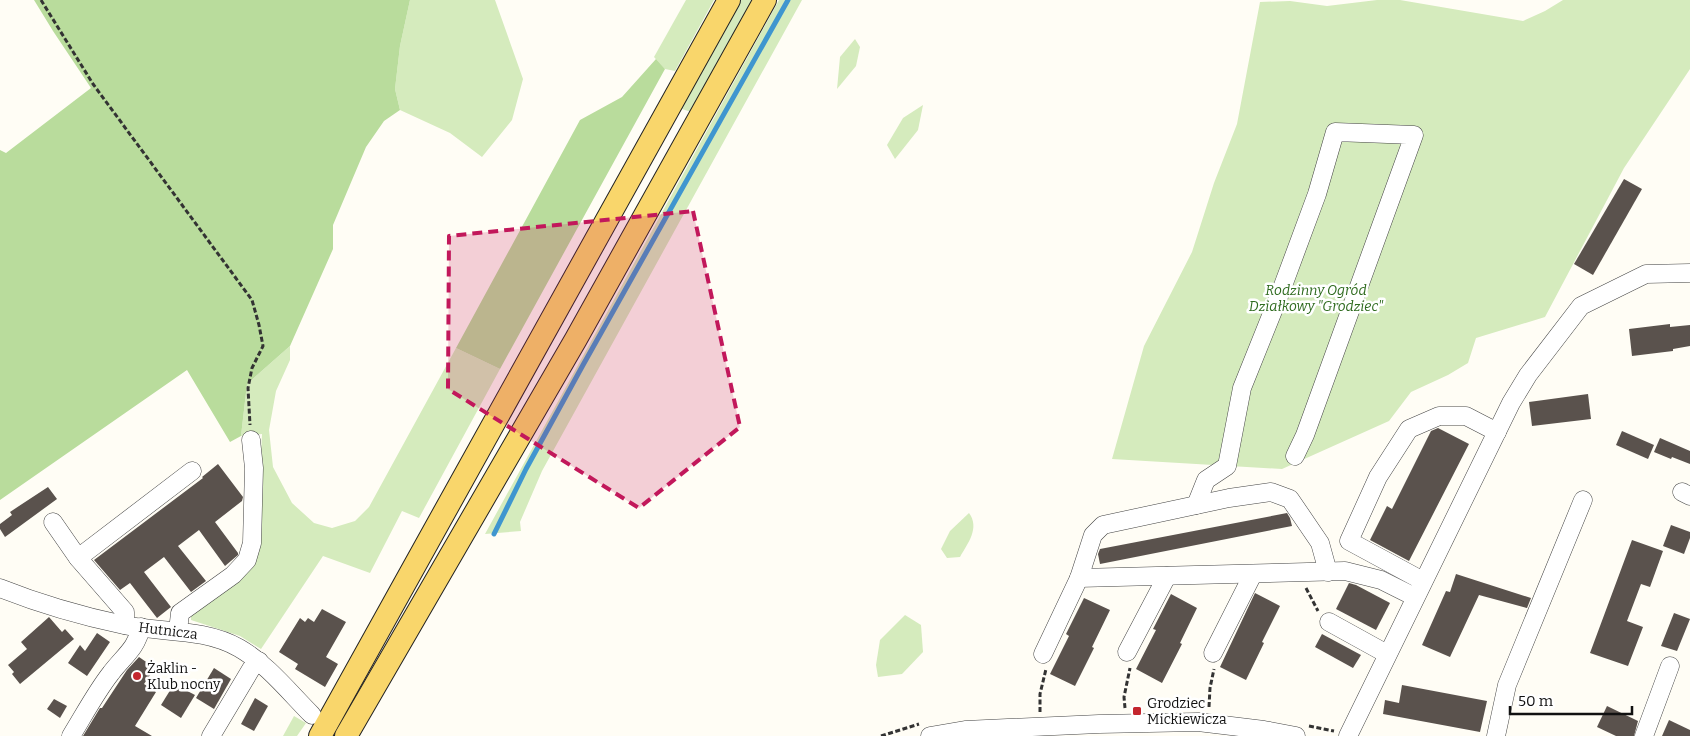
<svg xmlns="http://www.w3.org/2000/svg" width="1690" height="736" font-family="Bitter,serif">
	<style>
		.green { fill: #d5ebbd }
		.forest { fill: #b9dc9c }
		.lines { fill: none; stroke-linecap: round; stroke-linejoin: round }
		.stream { stroke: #3f96cf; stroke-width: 5 }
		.building { fill: #5a524d }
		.minor-casing { stroke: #444; stroke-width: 19 }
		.major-casing { stroke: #222; stroke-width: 24 }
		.path { stroke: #333; stroke-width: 3; stroke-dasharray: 5 2.5; stroke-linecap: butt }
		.minor { stroke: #fff; stroke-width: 18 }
		.major { stroke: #f9d66b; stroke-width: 22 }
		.marked { fill: #c2185b; fill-opacity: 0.2; stroke: #c2185b; stroke-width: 4; stroke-dasharray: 10 6; stroke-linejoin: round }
		.poi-dot { fill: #c4262e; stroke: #fff; stroke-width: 2 }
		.labels { text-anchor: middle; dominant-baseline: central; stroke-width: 5; stroke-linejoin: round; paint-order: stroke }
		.park-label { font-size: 14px; font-style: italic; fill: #2f6b1f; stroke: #fff }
		.street-label { font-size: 14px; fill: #111; stroke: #fff }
		.poi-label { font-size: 14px; fill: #111; stroke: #fff; text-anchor: start }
	</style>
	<rect width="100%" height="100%" fill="#fffdf5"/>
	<g class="green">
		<path d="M 410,0 L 495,0 L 523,79 L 512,120 L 482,157 L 450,133 L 400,110 L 395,89 L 400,46 Z"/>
		<path d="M 686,0 L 714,0 L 675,71 L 665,69 L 654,57 Z"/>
		<path d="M 741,0 L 753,0 L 691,112 L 682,109 L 681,106 Z"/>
		<path d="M 779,0 L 802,0 L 542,471 L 520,522 L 521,531 L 485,534 Z"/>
		<path d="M 1377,0 L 1400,0 L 1523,21 L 1545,11 L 1563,0 L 1690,0 L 1690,69 L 1624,168 L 1545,317 L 1476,338 L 1468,363 L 1448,375 L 1411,392 L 1389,421 L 1282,469 L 1112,459 L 1144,346 L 1192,252 L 1214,183 L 1237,124 L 1260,2 L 1290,1 L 1327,6 Z"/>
		<path d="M 855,39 L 860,47 L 856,66 L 837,89 L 840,57 Z"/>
		<path d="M 923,105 L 918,130 L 895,159 L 887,145 L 903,118 Z"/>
		<path d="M 290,346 L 290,360 L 276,391 L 269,430 L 273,467 L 292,503 L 314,523 L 332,528 L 355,521 L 369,507 L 456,348 L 500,369 L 419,518 L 402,511 L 370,573 L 323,556 L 261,649 L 240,636 L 191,620 L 191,609 L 256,554 L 262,434 L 241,436 L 247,384 Z"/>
		<path d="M 969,513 C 980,528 968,543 960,557 L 947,558 L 941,549 L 950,531 Z"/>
		<path d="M 905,615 L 921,625 L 923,652 L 902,674 L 878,677 L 876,665 L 880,640 Z"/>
		<path d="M 294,716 L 306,723 L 297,736 L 283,736 Z"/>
	</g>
	<g class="forest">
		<path d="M 34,0 L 410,0 L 400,46 L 395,89 L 400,110 L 384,121 L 366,147 L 333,225 L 333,249 L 290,346 L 247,384 L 241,436 L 230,442 L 187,370 L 0,500 L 0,150 L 6,153 L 91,88 L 53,31 Z"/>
		<path d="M 656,59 L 665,69 L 500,369 L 456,348 L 580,120 L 622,97 Z"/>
	</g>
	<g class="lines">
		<path class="stream" d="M 494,534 L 526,469 L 583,365 L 788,0"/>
	</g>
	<g class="building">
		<path d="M 1624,179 L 1642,189 L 1593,275 L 1574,264 Z"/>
		<path d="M 1670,324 L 1670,327 L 1690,325 L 1690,346 L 1673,349 L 1673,351 L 1632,356 L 1629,329 Z"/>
		<path d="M 1588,394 L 1591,419 L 1532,426 L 1529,402 Z"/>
		<path d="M 1438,428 L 1469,444 L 1409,561 L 1370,540 L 1387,506 L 1392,509 L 1431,431 Z"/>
		<path d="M 1622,431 L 1654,445 L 1648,459 L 1616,445 Z"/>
		<path d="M 1660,438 L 1690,451 L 1690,464 L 1672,457 L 1671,459 L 1654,452 Z"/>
		<path d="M 218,464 L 243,497 L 242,501 L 215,522 L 238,553 L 238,555 L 225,566 L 199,530 L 178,546 L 206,581 L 191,592 L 164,557 L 144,572 L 171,607 L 157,618 L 130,583 L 120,590 L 94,560 L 203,478 L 202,477 Z"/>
		<path d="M 48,487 L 57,499 L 5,537 L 0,529 L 0,524 L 12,515 L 10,512 L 19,506 Z"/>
		<path d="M 1287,513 L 1290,518 L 1292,526 L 1100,564 L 1098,554 L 1100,549 Z"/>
		<path d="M 1671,525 L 1690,532 L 1690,538 L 1684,554 L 1663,546 Z"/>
		<path d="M 1632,540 L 1663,551 L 1650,587 L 1641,584 L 1627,621 L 1643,627 L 1628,666 L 1590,653 Z"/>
		<path d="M 1456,574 L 1531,598 L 1527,608 L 1479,595 L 1450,657 L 1422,645 L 1446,591 L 1450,592 Z"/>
		<path d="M 1349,583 L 1356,585 L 1390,603 L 1376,630 L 1336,609 Z"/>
		<path d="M 1255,593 L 1280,606 L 1262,642 L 1264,643 L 1246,680 L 1220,667 Z"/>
		<path d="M 1171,594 L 1197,608 L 1180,643 L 1182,644 L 1162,683 L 1136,669 L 1156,630 L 1153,629 Z"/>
		<path d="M 1084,598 L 1110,610 L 1092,647 L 1094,648 L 1075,686 L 1050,674 L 1069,636 L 1066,634 Z"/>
		<path d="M 322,609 L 346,622 L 326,657 L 338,664 L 325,687 L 295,669 L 298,664 L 279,652 L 300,618 L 305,622 L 308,618 L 314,622 Z"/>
		<path d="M 1674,613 L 1690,619 L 1677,651 L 1661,646 Z"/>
		<path d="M 49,617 L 62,632 L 65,629 L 74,639 L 20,684 L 12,674 L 14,672 L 8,665 L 27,649 L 21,642 Z"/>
		<path d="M 97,633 L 110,642 L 87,676 L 68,663 L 80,645 L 85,651 Z"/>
		<path d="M 1322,634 L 1361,655 L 1353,668 L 1315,647 Z"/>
		<path d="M 139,657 L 155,668 L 144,684 L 156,692 L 135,726 L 152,736 L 83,736 L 100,708 L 102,708 L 127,670 Z"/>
		<path d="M 214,668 L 231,679 L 214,709 L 196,698 Z"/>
		<path d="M 174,684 L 195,695 L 181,718 L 161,705 Z"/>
		<path d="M 1402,685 L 1487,701 L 1480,732 L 1383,714 L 1385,700 L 1399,703 Z"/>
		<path d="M 255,698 L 268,706 L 254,731 L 241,724 Z"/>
		<path d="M 54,699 L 67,706 L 60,718 L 47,709 Z"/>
		<path d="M 1607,706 L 1638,721 L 1634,736 L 1616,736 L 1597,727 Z"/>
		<path d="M 1669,720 L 1690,730 L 1690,736 L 1662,736 Z"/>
	</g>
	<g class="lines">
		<defs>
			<g id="minor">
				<path d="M 1682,492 L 1690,496"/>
				<path d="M 1196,505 L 1206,480 L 1227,466 L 1242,388 L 1281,291 L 1317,194 L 1335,132 L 1414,135 L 1305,435 L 1295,456"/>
				<path d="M 53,522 L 78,558"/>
				<path d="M 1079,578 L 1345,571 L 1381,580 L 1415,597"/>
				<path d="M 1423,581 L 1349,541 L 1378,477 L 1409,429 L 1439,416 L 1466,416 L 1497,432"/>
				<path d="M 0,588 C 40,604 82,616 124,625 C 162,633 204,628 239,648 C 267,664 289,692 312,715"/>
				<path d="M 1329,622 L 1387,654"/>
				<path d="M 125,625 L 125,612 L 78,558 L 192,471"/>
				<path d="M 178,631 L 180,613 L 233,575 L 247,560 L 252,543 L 254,468 L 251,440"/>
				<path d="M 1127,652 L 1167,576"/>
				<path d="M 1213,653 L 1253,574"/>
				<path d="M 1043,654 L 1079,578 L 1093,535 L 1103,525 L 1229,498 L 1271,492 L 1290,499 L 1320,543 L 1328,572"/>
				<path d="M 71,736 C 84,715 96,692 111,673 C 123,657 137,648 141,627"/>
				<path d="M 211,736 L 251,669 L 259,661"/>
				<path d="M 930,736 L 965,730 L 1099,724 L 1198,722 L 1264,730 L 1296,736"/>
				<path d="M 1348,736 L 1511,403 L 1528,375 L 1581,306 L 1646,274 L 1690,273"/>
				<path d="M 1496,736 L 1507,685 L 1583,500"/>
				<path d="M 1644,736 L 1670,666"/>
			</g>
			<g id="major">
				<path d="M 320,736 L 729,0"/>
				<path d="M 346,736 L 576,339 L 765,0"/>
			</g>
		</defs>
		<use href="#minor" class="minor-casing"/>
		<use href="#major" class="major-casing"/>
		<g class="path">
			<path d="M 41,0 L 93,84 L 252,300 L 259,325 L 263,346 L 252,368 L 248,388 L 250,425"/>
			<path d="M 1306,588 L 1318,611"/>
			<path d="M 1209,707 L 1210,688 L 1214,669"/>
			<path d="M 1125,708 L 1124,697 L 1130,668"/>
			<path d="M 1040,712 L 1040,694 L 1046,669"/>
			<path d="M 1309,726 L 1334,731"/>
			<path d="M 881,736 L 919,724"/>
		</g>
		<use href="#minor" class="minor"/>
		<use href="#major" class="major"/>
	</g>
	<path class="marked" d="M 693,211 L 740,427 L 639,508 L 448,389 L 449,236 Z"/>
	<g class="poi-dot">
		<circle cx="137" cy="676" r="5"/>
		<rect x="1132" y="706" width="10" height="10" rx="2.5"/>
	</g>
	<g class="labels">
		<g class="park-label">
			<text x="1316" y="290">Rodzinny Ogród<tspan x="1316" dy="16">Działkowy "Grodziec"</tspan></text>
		</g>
		<g class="street-label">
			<text transform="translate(168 631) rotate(7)">Hutnicza</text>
		</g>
		<g class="poi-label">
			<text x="147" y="668">Żaklin -<tspan x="147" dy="16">Klub nocny</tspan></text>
			<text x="1147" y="703">Grodziec<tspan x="1147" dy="16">Mickiewicza</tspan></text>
		</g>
	</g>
	<path d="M1510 706v8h122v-8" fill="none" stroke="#111111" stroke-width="2.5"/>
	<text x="1518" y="706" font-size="15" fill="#111111" stroke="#ffffff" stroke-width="4" paint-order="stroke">50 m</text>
</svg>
